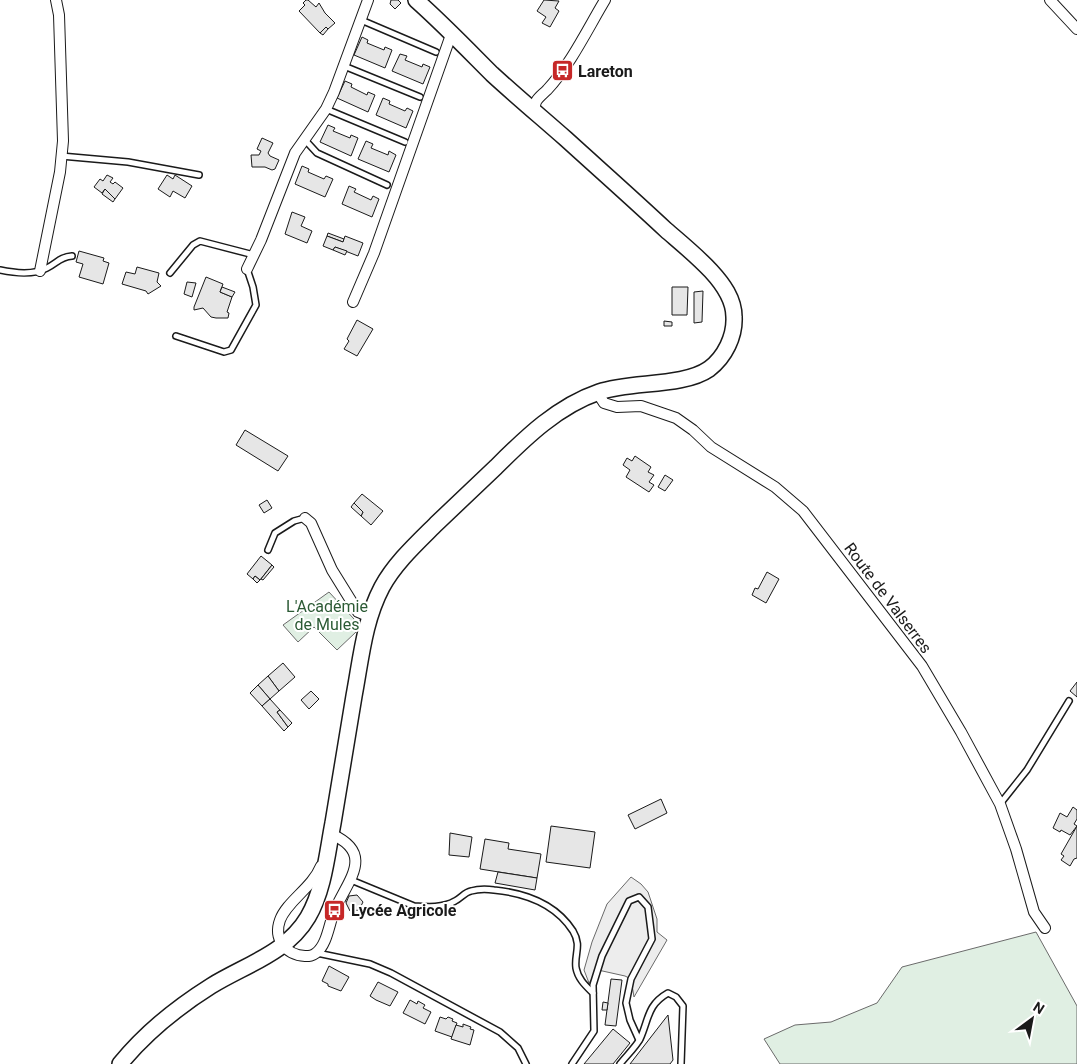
<svg xmlns="http://www.w3.org/2000/svg" width="1077" height="1064" font-family="Roboto,sans-serif">
	<style>
		.green { fill: #e0efe3; stroke: #6a6a6a }
		.parking { fill: #ededed; stroke: #6a6a6a }
		.building { fill: #e6e6e6; stroke: #1a1a1a }
		.lines { fill: none; stroke-linecap: round; stroke-linejoin: round }
		.lane-casing { stroke: #1a1a1a; stroke-width: 8 }
		.street-casing { stroke: #1a1a1a; stroke-width: 12 }
		.secondary-casing { stroke: #1a1a1a; stroke-width: 18 }
		.lane { stroke: #fff; stroke-width: 5 }
		.street { stroke: #fff; stroke-width: 10 }
		.secondary { stroke: #fff; stroke-width: 15 }
		.labels { text-anchor: middle; dominant-baseline: central; stroke-width: 4; stroke-linejoin: round; paint-order: stroke }
		.poi-label { font-size: 16px; font-weight: bold; fill: #1a1a1a; stroke: #fff; text-anchor: start }
		.street-label { font-size: 16px; fill: #1a1a1a; stroke: #fff }
		.park-label { font-size: 16px; fill: #2b5a34; stroke: #fff }
	</style>
	<rect width="100%" height="100%" fill="#fff"/>
	<g class="green">
		<path d="M 329,592 L 354,619 L 356,632 L 337,650 L 314,627 L 298,642 L 283,625 Z"/>
		<path d="M 1036,932 L 1077,1006 L 1077,1064 L 780,1064 L 764,1039 L 795,1025 L 831,1022 L 877,1003 L 902,967 Z"/>
	</g>
	<path class="parking" d="M 631,877 L 641,884 L 648,892 L 657,919 L 657,932 L 667,940 L 634,997 L 631,979 L 625,976 L 598,970 L 589,983 L 584,970 L 592,942 L 607,904 Z"/>
	<g class="building">
		<path d="M 306,0 L 308,0 L 316,7 L 319,3 L 325,13 L 335,23 L 328,29 L 326,27 L 320,33 L 299,11 L 305,5 L 303,3 Z"/>
		<path d="M 391,0 L 398,0 L 401,3 L 395,9 L 390,4 Z"/>
		<path d="M 544,0 L 559,1 L 555,8 L 559,11 L 550,27 L 542,23 L 546,17 L 537,11 Z"/>
		<path d="M 326,27 L 328,29 L 323,35 L 320,33 Z"/>
		<path d="M 362,37 L 368,40 L 367,43 L 384,50 L 385,47 L 392,50 L 385,68 L 354,55 Z"/>
		<path d="M 400,54 L 407,56 L 405,60 L 422,67 L 423,64 L 430,67 L 423,84 L 392,71 Z"/>
		<path d="M 345,81 L 352,84 L 351,87 L 367,95 L 368,92 L 375,95 L 368,112 L 337,98 Z"/>
		<path d="M 383,98 L 390,101 L 389,104 L 405,111 L 407,108 L 413,111 L 406,128 L 376,115 Z"/>
		<path d="M 328,125 L 335,128 L 333,131 L 350,138 L 351,135 L 358,138 L 351,156 L 320,142 Z"/>
		<path d="M 262,138 L 273,143 L 268,153 L 270,156 L 279,160 L 275,169 L 272,170 L 265,167 L 252,167 L 251,155 L 259,155 L 261,151 L 257,149 Z"/>
		<path d="M 366,141 L 373,144 L 371,148 L 388,155 L 389,151 L 396,155 L 389,172 L 358,159 Z"/>
		<path d="M 302,166 L 309,169 L 308,172 L 324,179 L 326,176 L 333,179 L 325,197 L 295,184 Z"/>
		<path d="M 107,175 L 113,178 L 110,182 L 113,184 L 115,182 L 123,188 L 115,199 L 105,189 L 102,193 L 94,187 L 100,179 L 103,181 Z"/>
		<path d="M 167,175 L 173,179 L 175,175 L 192,186 L 185,198 L 173,191 L 170,197 L 158,189 Z"/>
		<path d="M 349,186 L 356,189 L 354,192 L 371,200 L 373,196 L 379,199 L 372,217 L 342,204 Z"/>
		<path d="M 105,189 L 115,199 L 113,202 L 102,194 Z"/>
		<path d="M 292,212 L 305,217 L 301,226 L 312,231 L 307,243 L 285,234 Z"/>
		<path d="M 328,233 L 344,239 L 343,242 L 327,236 Z"/>
		<path d="M 327,236 L 343,242 L 345,236 L 363,243 L 358,256 L 335,247 L 333,250 L 323,246 Z"/>
		<path d="M 335,247 L 347,251 L 345,255 L 333,250 Z"/>
		<path d="M 79,251 L 104,258 L 103,261 L 109,263 L 103,284 L 79,277 L 83,264 L 76,262 Z"/>
		<path d="M 137,267 L 159,273 L 157,282 L 161,286 L 148,294 L 146,291 L 122,284 L 126,272 L 135,274 Z"/>
		<path d="M 206,277 L 223,284 L 220,292 L 232,297 L 227,312 L 229,313 L 228,318 L 216,318 L 211,317 L 203,308 L 194,310 L 194,307 Z"/>
		<path d="M 187,282 L 196,283 L 192,297 L 184,294 Z"/>
		<path d="M 222,287 L 235,292 L 232,297 L 220,292 Z"/>
		<path d="M 672,287 L 688,287 L 687,315 L 672,315 Z"/>
		<path d="M 703,291 L 702,322 L 694,323 L 694,292 Z"/>
		<path d="M 357,320 L 373,329 L 357,356 L 344,349 L 349,341 L 347,339 Z"/>
		<path d="M 664,321 L 672,322 L 672,326 L 664,326 Z"/>
		<path d="M 245,430 L 288,456 L 278,471 L 236,445 Z"/>
		<path d="M 635,456 L 651,467 L 648,472 L 654,475 L 649,482 L 654,485 L 649,492 L 626,477 L 630,470 L 623,465 L 627,458 L 632,461 Z"/>
		<path d="M 665,475 L 673,480 L 665,491 L 658,487 Z"/>
		<path d="M 362,494 L 383,511 L 371,525 L 361,516 L 363,512 L 354,503 Z"/>
		<path d="M 267,500 L 272,508 L 264,513 L 259,505 Z"/>
		<path d="M 354,503 L 363,512 L 361,516 L 351,507 Z"/>
		<path d="M 261,556 L 272,565 L 260,580 L 255,576 L 253,579 L 247,574 Z"/>
		<path d="M 272,565 L 274,567 L 263,580 L 261,579 Z"/>
		<path d="M 767,572 L 779,579 L 766,603 L 752,595 L 755,588 L 758,589 Z"/>
		<path d="M 255,576 L 260,580 L 257,583 L 253,579 Z"/>
		<path d="M 283,663 L 295,677 L 279,691 L 268,676 Z"/>
		<path d="M 268,676 L 279,691 L 270,699 L 258,685 Z"/>
		<path d="M 1077,682 L 1077,697 L 1070,691 Z"/>
		<path d="M 258,685 L 270,699 L 262,706 L 250,693 Z"/>
		<path d="M 311,691 L 319,699 L 309,709 L 301,700 Z"/>
		<path d="M 270,699 L 280,710 L 277,712 L 288,727 L 284,731 L 262,706 Z"/>
		<path d="M 280,710 L 292,723 L 288,727 L 277,712 Z"/>
		<path d="M 661,799 L 667,813 L 635,829 L 628,815 Z"/>
		<path d="M 1073,807 L 1077,810 L 1077,819 L 1074,824 L 1077,826 L 1070,835 L 1061,830 L 1060,832 L 1053,828 L 1060,813 L 1067,817 Z"/>
		<path d="M 551,826 L 595,832 L 590,868 L 546,862 Z"/>
		<path d="M 1077,826 L 1077,858 L 1074,859 L 1070,866 L 1061,860 L 1064,856 L 1061,854 Z"/>
		<path d="M 450,833 L 472,837 L 469,857 L 449,855 Z"/>
		<path d="M 485,839 L 509,843 L 508,849 L 541,854 L 537,878 L 480,869 Z"/>
		<path d="M 498,872 L 537,878 L 535,890 L 495,883 Z"/>
		<path d="M 357,895 L 363,902 L 359,910 L 350,911 L 346,903 L 349,896 Z"/>
		<path d="M 329,966 L 349,977 L 341,991 L 328,986 L 328,984 L 322,981 Z"/>
		<path d="M 611,979 L 622,980 L 616,1026 L 605,1025 Z"/>
		<path d="M 378,982 L 398,992 L 390,1006 L 376,1000 L 370,996 Z"/>
		<path d="M 410,1000 L 417,1004 L 418,1001 L 425,1005 L 423,1008 L 431,1012 L 425,1024 L 403,1013 Z"/>
		<path d="M 603,1002 L 608,1003 L 607,1010 L 602,1010 Z"/>
		<path d="M 668,1015 L 673,1060 L 670,1064 L 630,1064 Z"/>
		<path d="M 440,1017 L 446,1019 L 448,1017 L 453,1019 L 452,1021 L 457,1023 L 452,1037 L 435,1031 Z"/>
		<path d="M 463,1024 L 471,1027 L 470,1029 L 474,1030 L 470,1045 L 451,1039 L 456,1025 L 463,1027 Z"/>
		<path d="M 613,1029 L 630,1043 L 613,1064 L 584,1064 Z"/>
	</g>
	<g class="lines">
		<defs>
			<g id="lane">
				<path d="M 361,20 L 436,52"/>
				<path d="M 344,66 L 420,97"/>
				<path d="M 326,109 L 405,142"/>
				<path d="M 305,140 L 317,153 L 387,185"/>
				<path d="M 61,156 L 128,162 L 199,175"/>
				<path d="M 0,270 C 14,273 34,275 47,268 C 57,263 60,257 72,256"/>
				<path d="M 170,273 L 193,245 L 200,241 L 254,255"/>
				<path d="M 176,336 L 224,352 L 231,350 L 256,305 L 253,287 L 247,269"/>
				<path d="M 268,550 L 275,533 L 294,521 L 305,518"/>
				<path d="M 1000,804 L 1027,770 L 1069,701"/>
				<path d="M 351,880 L 414,906 C 428,907 443,908 455,901 C 461,898 465,892 471,891 C 478,889 487,889 494,890 C 525,893 555,903 573,931 C 582,946 574,954 576,968 C 578,979 586,986 593,993"/>
				<path d="M 317,953 L 370,964 L 391,973 L 500,1032 L 518,1048 L 526,1064"/>
				<path d="M 572,1064 L 594,1031 L 593,985 L 602,956 L 629,901 L 639,897 L 648,907 L 652,939 L 631,979 L 626,1003 L 630,1020 L 639,1040"/>
				<path d="M 620,1064 C 626,1056 635,1048 640,1039 C 649,1019 647,1005 668,993 L 676,997 L 683,1006 L 681,1064"/>
			</g>
			<g id="street">
				<path d="M 1050,0 L 1077,29"/>
				<path d="M 536,112 C 532,101 540,97 547,90 C 571,64 587,30 605,0"/>
				<path d="M 247,269 L 261,240 L 295,153 L 326,109 L 334,92 L 368,0"/>
				<path d="M 40,271 L 60,172 L 63,141 L 59,15 L 56,0"/>
				<path d="M 353,302 L 374,253 L 452,32"/>
				<path d="M 597,392 L 604,403 L 617,407 L 641,406 L 676,418 L 693,430 L 711,447 L 775,487 L 803,511 L 922,666 L 961,732 L 1000,804 L 1016,849 L 1034,912 L 1045,928"/>
				<path d="M 305,518 L 311,523 L 332,570 L 358,612 L 370,617"/>
				<path d="M 321,866 C 312,888 287,901 280,920 C 273,939 286,955 305,956 C 310,956 312,956 316,953 C 327,945 329,924 334,912 C 346,882 377,854 331,834"/>
			</g>
			<path id="secondary" d="M 120,1064 C 146,1032 176,1008 211,986 C 245,965 287,953 308,917 C 324,890 327,854 333,823 C 340,781 347,739 354,696 C 361,659 364,621 382,587 C 395,563 417,543 436,524 C 456,505 476,486 496,467 C 526,437 558,406 599,392 C 631,381 683,387 709,369 C 725,357 735,336 734,317 C 734,299 723,284 711,271 C 697,256 681,243 666,230 C 633,199 599,169 566,139 C 541,117 516,96 492,74 C 467,49 443,24 416,0"/>
		</defs>
		<use href="#lane" class="lane-casing"/>
		<use href="#street" class="street-casing"/>
		<use href="#secondary" class="secondary-casing"/>
		<use href="#lane" class="lane"/>
		<use href="#street" class="street"/>
		<use href="#secondary" class="secondary"/>
	</g>
	<defs>
		<symbol id="bus-square" viewBox="-11 -11 22 22"><rect x="-9" y="-9" width="18" height="18" rx="4" fill="#c62828" stroke="#fff"/><path d="M-5-6H5V4H4V6H2V4H-2V6H-4V4H-5ZM-3.5-4V0h7V-4ZM-3.5 1.2v1.5H-2V1.2ZM2 1.2v1.5H3.5V1.2Z" fill="#fff"/></symbol>
	</defs>
	<g fill-rule="evenodd">
		<use href="#bus-square" x="550" y="58" width="25" height="25"/>
		<use href="#bus-square" x="322" y="898" width="25" height="25"/>
	</g>
	<g class="labels">
		<g class="poi-label">
			<text x="578" y="71">Lareton</text>
			<text x="351" y="910">Lycée Agricole</text>
		</g>
		<g class="street-label">
			<text transform="translate(888 598) rotate(53)">Route de Valserres</text>
		</g>
		<g class="park-label">
			<text x="327" y="606">L'Académie<tspan x="327" dy="18">de Mules</tspan></text>
		</g>
	</g>
	<g transform="translate(1032 1019) rotate(32)" stroke="#ffffff" stroke-width="4" paint-order="stroke">
	<path d="M0-4L9 19L0 12L-9 19Z" fill="#1a1a1a"/>
	<text y="-8" font-size="14" font-weight="bold" text-anchor="middle" fill="#1a1a1a">N</text>
	</g>
</svg>
